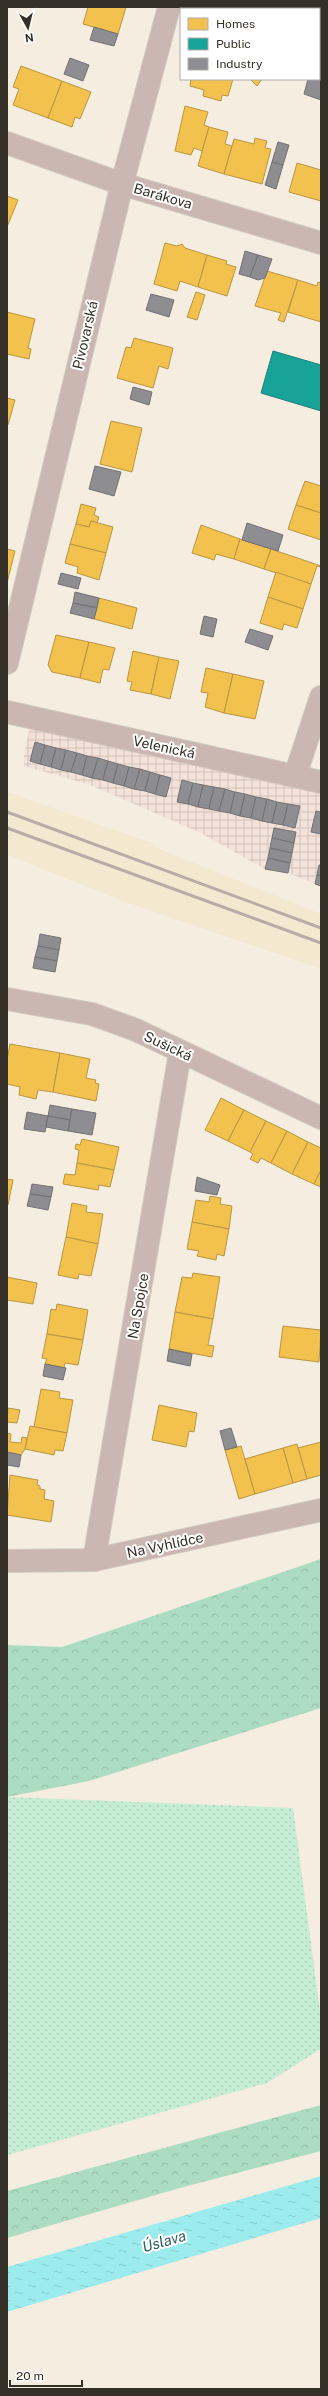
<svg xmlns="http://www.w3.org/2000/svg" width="328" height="2396" font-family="'Public Sans',sans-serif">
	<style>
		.built { fill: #f4e8d1 }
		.industrial { fill: url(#industrial-grid) }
		.grass { fill: url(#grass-dots) }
		.forest { fill: url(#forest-crowns) }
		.water { fill: url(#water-ripples) }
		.homes { fill: #f2c14e; stroke: #b99642 }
		.public { fill: #17a398; stroke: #208076 }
		.industry { fill: #8d8d92; stroke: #737172 }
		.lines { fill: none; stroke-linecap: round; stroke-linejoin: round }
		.minor-casing { stroke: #d0cac0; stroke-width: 24 }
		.minor { stroke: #cab7b2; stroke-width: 22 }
		.rail { stroke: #b8aca7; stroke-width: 3 }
		.labels { text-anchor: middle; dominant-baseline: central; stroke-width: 4; stroke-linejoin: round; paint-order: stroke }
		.street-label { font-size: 14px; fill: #353027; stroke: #fff }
		.water-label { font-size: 15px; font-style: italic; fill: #2a5d60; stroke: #fff }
	</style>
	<defs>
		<pattern id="industrial-grid" width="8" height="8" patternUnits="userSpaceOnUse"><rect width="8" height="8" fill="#f3e2d9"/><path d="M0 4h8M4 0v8" fill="none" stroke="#d1c2ba"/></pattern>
		<pattern id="grass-dots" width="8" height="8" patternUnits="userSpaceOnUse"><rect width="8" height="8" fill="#c5edd4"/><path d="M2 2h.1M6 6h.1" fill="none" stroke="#aaccb6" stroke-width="1.8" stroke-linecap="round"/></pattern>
		<pattern id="forest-crowns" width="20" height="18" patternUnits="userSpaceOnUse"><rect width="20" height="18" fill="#acddc2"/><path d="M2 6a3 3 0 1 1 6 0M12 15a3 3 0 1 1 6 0" fill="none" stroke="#95bea7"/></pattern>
		<pattern id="water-ripples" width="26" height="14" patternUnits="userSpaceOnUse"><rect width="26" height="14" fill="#9cecee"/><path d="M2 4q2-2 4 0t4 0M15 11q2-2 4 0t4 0" fill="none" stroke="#87cbcc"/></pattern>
	</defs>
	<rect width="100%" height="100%" fill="#f4ede0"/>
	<path class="built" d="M 7,792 L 152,843 L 154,847 L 321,914 L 321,969 L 123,901 L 7,855 Z"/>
	<path class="industrial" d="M 32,718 L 321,782 L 321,886 L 288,873 L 265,869 L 199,832 L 88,784 L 24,766 L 24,754 Z"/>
	<path class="grass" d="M 7,1797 L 293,1808 L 321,2019 L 321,2049 L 267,2083 L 7,2155 Z"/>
	<g class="forest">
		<path d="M 321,1559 L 321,1708 L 89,1781 L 7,1797 L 7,1645 L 62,1647 Z"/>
		<path d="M 321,2105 L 321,2151 L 180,2188 L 7,2238 L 7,2191 Z"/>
	</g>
	<path class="water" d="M 321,2176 L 321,2218 L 7,2312 L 7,2267 Z"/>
	<g class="homes">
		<path d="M 88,7 L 126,7 L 118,34 L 83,24 Z"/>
		<path d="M 21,66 L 62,81 L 48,118 L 13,105 L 19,89 L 13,87 Z"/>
		<path d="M 191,79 L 233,79 L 228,96 L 222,95 L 221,101 L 203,96 L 204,90 L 190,86 Z"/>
		<path d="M 250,79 L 262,79 L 257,86 Z"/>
		<path d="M 62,81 L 91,92 L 80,119 L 75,117 L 72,127 L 48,118 Z"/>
		<path d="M 185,106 L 208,112 L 204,125 L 209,127 L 202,151 L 194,148 L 191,155 L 175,151 Z"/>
		<path d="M 209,127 L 228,132 L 225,144 L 232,146 L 224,174 L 198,166 Z"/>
		<path d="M 255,138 L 267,141 L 265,148 L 271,149 L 262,184 L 224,174 L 234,139 L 254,144 Z"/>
		<path d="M 297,163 L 321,170 L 321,201 L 289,192 Z"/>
		<path d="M 7,196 L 18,200 L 7,227 Z"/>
		<path d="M 165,243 L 177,246 L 182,244 L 185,248 L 207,255 L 198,287 L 180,281 L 177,291 L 154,284 Z"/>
		<path d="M 207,255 L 227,261 L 226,264 L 236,267 L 227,296 L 198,287 Z"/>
		<path d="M 267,271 L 298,280 L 284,322 L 278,320 L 281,313 L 255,306 Z"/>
		<path d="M 298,280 L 317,286 L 318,282 L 321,283 L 321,322 L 288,312 Z"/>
		<path d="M 196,292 L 205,295 L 197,320 L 187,317 Z"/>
		<path d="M 7,312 L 35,319 L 28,348 L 31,349 L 29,359 L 7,354 Z"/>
		<path d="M 134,338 L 173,348 L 168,369 L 159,366 L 153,388 L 117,378 L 126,347 L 131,348 Z"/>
		<path d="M 7,398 L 15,400 L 8,425 L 7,425 Z"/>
		<path d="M 111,421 L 142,428 L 132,472 L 100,464 Z"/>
		<path d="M 305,481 L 321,486 L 321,513 L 296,505 Z"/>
		<path d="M 81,504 L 96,508 L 94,515 L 99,517 L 97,523 L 91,521 L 89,527 L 76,524 Z"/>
		<path d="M 296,505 L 321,513 L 321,540 L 288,529 Z"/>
		<path d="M 91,521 L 113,527 L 106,553 L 70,544 L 76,524 L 89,527 Z"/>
		<path d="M 201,525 L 240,539 L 234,559 L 216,554 L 214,560 L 192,553 Z"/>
		<path d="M 240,539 L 271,549 L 264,569 L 234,559 Z"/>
		<path d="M 70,544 L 106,553 L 99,580 L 77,573 L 78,567 L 65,563 Z"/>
		<path d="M 7,549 L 15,551 L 7,583 Z"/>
		<path d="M 271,549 L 321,566 L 321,567 L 317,566 L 311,584 L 264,569 Z"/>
		<path d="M 276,572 L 311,584 L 303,609 L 268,597 Z"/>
		<path d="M 268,597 L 303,609 L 297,628 L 284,624 L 282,630 L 260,623 Z"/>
		<path d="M 99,598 L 137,608 L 132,629 L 94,619 Z"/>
		<path d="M 56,635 L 89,642 L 80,678 L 52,672 L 48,665 Z"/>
		<path d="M 89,642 L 115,648 L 109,670 L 103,669 L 100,683 L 80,678 Z"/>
		<path d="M 133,651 L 159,657 L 151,694 L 130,690 L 132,682 L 127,681 Z"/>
		<path d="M 159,657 L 179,661 L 170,699 L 151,694 Z"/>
		<path d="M 206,668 L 233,674 L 224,713 L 205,707 L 208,693 L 201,692 Z"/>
		<path d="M 233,674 L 264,681 L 255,719 L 224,713 Z"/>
		<path d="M 10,1044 L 60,1053 L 53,1092 L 38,1090 L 36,1099 L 19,1095 L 20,1087 L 7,1084 L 7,1060 Z"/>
		<path d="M 60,1053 L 90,1059 L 86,1078 L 96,1080 L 95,1083 L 99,1084 L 96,1101 L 53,1092 Z"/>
		<path d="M 221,1098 L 244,1110 L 228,1141 L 205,1130 Z"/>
		<path d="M 244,1110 L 266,1121 L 250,1152 L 228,1141 Z"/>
		<path d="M 266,1121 L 287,1131 L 271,1163 L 261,1158 L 258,1163 L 250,1159 L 253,1154 L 250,1152 Z"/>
		<path d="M 287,1131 L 308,1142 L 292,1174 L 271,1163 Z"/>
		<path d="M 82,1139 L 119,1147 L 114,1170 L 77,1163 L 79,1150 L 75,1149 L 76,1144 L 80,1145 Z"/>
		<path d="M 308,1142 L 321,1148 L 321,1170 L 314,1184 L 292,1174 Z"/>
		<path d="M 77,1163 L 114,1170 L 110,1187 L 99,1185 L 98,1190 L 63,1184 L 65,1174 L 75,1175 Z"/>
		<path d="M 321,1170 L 321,1187 L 314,1184 Z"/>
		<path d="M 7,1179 L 13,1180 L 8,1205 L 7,1204 Z"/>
		<path d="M 210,1196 L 221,1198 L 220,1204 L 232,1206 L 229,1229 L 192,1222 L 196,1200 L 209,1202 Z"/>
		<path d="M 72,1203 L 87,1206 L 86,1212 L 103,1214 L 98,1244 L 66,1237 Z"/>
		<path d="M 192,1222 L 229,1229 L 224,1256 L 217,1254 L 216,1260 L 197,1256 L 199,1251 L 187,1249 Z"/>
		<path d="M 66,1237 L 98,1244 L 91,1276 L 79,1274 L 78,1279 L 58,1275 Z"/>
		<path d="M 193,1273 L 220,1277 L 213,1319 L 175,1312 L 182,1277 L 192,1278 Z"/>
		<path d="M 7,1277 L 37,1283 L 33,1304 L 7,1300 Z"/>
		<path d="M 57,1304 L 88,1310 L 83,1340 L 47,1334 L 51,1309 L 56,1310 Z"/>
		<path d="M 175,1312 L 213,1319 L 208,1345 L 214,1346 L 212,1357 L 169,1349 Z"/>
		<path d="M 283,1326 L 321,1330 L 319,1362 L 279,1357 Z"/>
		<path d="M 47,1334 L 83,1340 L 78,1365 L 65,1363 L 64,1368 L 45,1364 L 47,1359 L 42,1358 Z"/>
		<path d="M 41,1389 L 60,1392 L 59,1398 L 73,1400 L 67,1433 L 34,1427 Z"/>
		<path d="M 159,1405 L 197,1413 L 194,1432 L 189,1431 L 186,1447 L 152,1440 Z"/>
		<path d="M 8,1408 L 20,1410 L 17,1423 L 7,1422 Z"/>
		<path d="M 30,1426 L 67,1433 L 63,1451 L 55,1450 L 54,1455 L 25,1449 Z"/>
		<path d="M 7,1433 L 11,1434 L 10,1442 L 21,1443 L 22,1437 L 27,1438 L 25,1449 L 21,1455 L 7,1452 Z"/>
		<path d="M 321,1442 L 321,1475 L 307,1479 L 298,1448 Z"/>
		<path d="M 297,1444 L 307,1479 L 293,1483 L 283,1448 Z"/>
		<path d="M 241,1446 L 255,1494 L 239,1499 L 225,1450 Z"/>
		<path d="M 283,1448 L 293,1483 L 255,1494 L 245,1459 Z"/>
		<path d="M 10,1475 L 38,1480 L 37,1485 L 40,1486 L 40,1489 L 45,1490 L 44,1499 L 54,1501 L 51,1522 L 7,1515 Z"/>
	</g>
	<path class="public" d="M 273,351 L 321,365 L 321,411 L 261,393 Z"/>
	<g class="industry">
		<path d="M 212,7 L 253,7 L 256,9 L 211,9 Z"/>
		<path d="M 94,27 L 118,34 L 114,46 L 90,40 Z"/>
		<path d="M 70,58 L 89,65 L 83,81 L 64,74 Z"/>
		<path d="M 319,76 L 321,77 L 321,100 L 304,94 L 308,79 L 319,79 Z"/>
		<path d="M 278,142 L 289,145 L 283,165 L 272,162 Z"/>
		<path d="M 272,162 L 283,165 L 276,189 L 265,185 Z"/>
		<path d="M 245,251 L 258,255 L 250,277 L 239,274 Z"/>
		<path d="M 258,255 L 272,259 L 265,278 L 258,280 L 250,277 Z"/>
		<path d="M 151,294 L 174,300 L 169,317 L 146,310 Z"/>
		<path d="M 133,387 L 152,392 L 149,405 L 130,399 Z"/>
		<path d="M 95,466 L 121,472 L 114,496 L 89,489 Z"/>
		<path d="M 247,523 L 283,535 L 278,551 L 242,540 Z"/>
		<path d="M 61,573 L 81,578 L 78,589 L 58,584 Z"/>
		<path d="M 75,592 L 99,598 L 97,608 L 73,603 Z"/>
		<path d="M 73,603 L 97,608 L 94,619 L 70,613 Z"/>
		<path d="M 204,616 L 217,619 L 213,637 L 200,634 Z"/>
		<path d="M 250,629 L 273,636 L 268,650 L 245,642 Z"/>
		<path d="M 35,742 L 45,745 L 40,764 L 30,761 Z"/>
		<path d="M 45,745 L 56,748 L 51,767 L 40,764 Z"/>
		<path d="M 56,748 L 66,750 L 61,770 L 51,767 Z"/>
		<path d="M 66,750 L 77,753 L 71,772 L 61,770 Z"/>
		<path d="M 77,753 L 87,756 L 82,775 L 71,772 Z"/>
		<path d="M 87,756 L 98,758 L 92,778 L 82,775 Z"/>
		<path d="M 98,758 L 108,761 L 103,780 L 92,778 Z"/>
		<path d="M 108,761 L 118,764 L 113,783 L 103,780 Z"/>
		<path d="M 118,764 L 129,767 L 124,786 L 113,783 Z"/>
		<path d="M 129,767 L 140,769 L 134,789 L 124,786 Z"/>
		<path d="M 140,769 L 150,772 L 145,791 L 134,789 Z"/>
		<path d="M 150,772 L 160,775 L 155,794 L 145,791 Z"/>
		<path d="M 160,775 L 171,778 L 166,797 L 155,794 Z"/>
		<path d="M 182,780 L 193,783 L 188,804 L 177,802 Z"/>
		<path d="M 193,783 L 203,785 L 198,807 L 188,804 Z"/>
		<path d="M 203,785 L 214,787 L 209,809 L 198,807 Z"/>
		<path d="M 214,787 L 225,789 L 219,811 L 209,809 Z"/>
		<path d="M 225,789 L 235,792 L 230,813 L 219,811 Z"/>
		<path d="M 235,792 L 245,794 L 240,816 L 230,813 Z"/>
		<path d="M 245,794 L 256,797 L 251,818 L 240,816 Z"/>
		<path d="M 256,797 L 267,799 L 262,821 L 251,818 Z"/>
		<path d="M 267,799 L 277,802 L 272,823 L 262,821 Z"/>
		<path d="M 277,802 L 288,804 L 283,825 L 272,823 Z"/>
		<path d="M 288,804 L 300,806 L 295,828 L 283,825 Z"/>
		<path d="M 316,811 L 321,812 L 321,834 L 311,832 Z"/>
		<path d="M 274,828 L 296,832 L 294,843 L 272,838 Z"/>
		<path d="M 272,838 L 294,843 L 292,853 L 270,848 Z"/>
		<path d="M 270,848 L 292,853 L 290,863 L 268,858 Z"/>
		<path d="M 268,858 L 290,863 L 288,873 L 265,869 Z"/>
		<path d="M 319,865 L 321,865 L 321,876 L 317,875 Z"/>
		<path d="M 317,875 L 321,876 L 321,886 L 315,884 Z"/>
		<path d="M 40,934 L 61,938 L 59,950 L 38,946 Z"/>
		<path d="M 38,946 L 59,950 L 57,961 L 35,957 Z"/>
		<path d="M 35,957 L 57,961 L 55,972 L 33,968 Z"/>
		<path d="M 50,1105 L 72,1109 L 70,1120 L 48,1116 Z"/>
		<path d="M 72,1109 L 96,1113 L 92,1135 L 68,1131 Z"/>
		<path d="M 27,1112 L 48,1116 L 45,1132 L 24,1129 Z"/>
		<path d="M 48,1116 L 70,1120 L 68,1131 L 46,1127 Z"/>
		<path d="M 197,1177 L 220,1185 L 217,1195 L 195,1191 Z"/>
		<path d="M 32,1184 L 53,1187 L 51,1197 L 30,1194 Z"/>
		<path d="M 30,1194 L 51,1197 L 48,1210 L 27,1206 Z"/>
		<path d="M 169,1349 L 192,1354 L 190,1366 L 167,1361 Z"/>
		<path d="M 45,1364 L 66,1368 L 63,1380 L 43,1376 Z"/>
		<path d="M 231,1428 L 237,1447 L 225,1450 L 220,1431 Z"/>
		<path d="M 7,1452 L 21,1455 L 19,1467 L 7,1465 Z"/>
	</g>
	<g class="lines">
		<defs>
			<g id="minor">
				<path d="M 7,143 L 122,184 L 321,243"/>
				<path d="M 7,663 L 122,184 L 169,7"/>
				<path d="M 7,712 L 321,782"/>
				<path d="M 295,776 L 321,697"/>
				<path d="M 7,999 L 92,1014 L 136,1030 L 321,1118"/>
				<path d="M 94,1560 L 180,1053"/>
				<path d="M 7,1561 L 94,1560 L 321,1510"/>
			</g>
		</defs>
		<use href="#minor" class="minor-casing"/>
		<use href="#minor" class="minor"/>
		<g class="rail">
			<path d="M 7,812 L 321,928"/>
			<path d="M 7,828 L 321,943"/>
		</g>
	</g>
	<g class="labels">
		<g class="street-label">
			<text transform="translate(163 196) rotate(16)">Barákova</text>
			<text transform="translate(85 335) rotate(-77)">Pivovarská</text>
			<text transform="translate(164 747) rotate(12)">Velenická</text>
			<text transform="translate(168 1046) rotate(25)">Sušická</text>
			<text transform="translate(138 1306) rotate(-80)">Na Spojce</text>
			<text transform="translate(165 1545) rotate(-12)">Na Vyhlídce</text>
		</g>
		<g class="water-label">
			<text transform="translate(164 2241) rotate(-16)">Úslava</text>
		</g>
	</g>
	<rect width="328" height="2396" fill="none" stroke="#353027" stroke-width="16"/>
	<rect x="180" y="8" width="140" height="72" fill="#ffffff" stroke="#aeaca9"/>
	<rect x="188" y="18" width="20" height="12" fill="#f2c14e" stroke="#aeaca9"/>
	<text x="216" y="28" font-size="12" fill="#353027">Homes</text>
	<rect x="188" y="38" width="20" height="12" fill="#17a398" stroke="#aeaca9"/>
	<text x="216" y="48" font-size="12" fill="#353027">Public</text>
	<rect x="188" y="58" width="20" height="12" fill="#8d8d92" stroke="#aeaca9"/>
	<text x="216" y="68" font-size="12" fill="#353027">Industry</text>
	<g transform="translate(28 28) rotate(172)" stroke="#ffffff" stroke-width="3" paint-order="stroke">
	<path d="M0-3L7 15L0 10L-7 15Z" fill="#353027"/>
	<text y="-6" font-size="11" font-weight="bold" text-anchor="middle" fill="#353027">N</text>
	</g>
	<path d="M10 2380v6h72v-6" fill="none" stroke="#353027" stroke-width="2"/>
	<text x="16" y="2380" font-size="12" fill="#353027" stroke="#ffffff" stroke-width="3" paint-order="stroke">20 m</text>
</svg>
